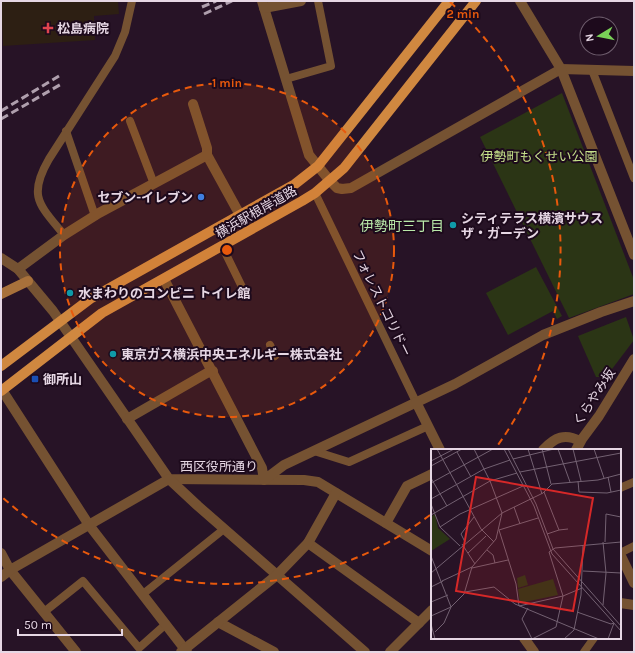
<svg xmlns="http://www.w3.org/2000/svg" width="635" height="653" font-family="Karla,'Noto Sans JP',sans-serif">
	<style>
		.medical { fill: #2d1f13 }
		.green { fill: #2b3515 }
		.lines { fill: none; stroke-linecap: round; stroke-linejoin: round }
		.lane { stroke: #755232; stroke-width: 8 }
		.street { stroke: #755232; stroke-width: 10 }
		.secondary { stroke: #a8713b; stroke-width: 10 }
		.primary { stroke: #d08840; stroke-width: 10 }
		.rail { stroke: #af9fad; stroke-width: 3; stroke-dasharray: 8 4; stroke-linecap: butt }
		.ring { fill: none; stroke: #e8590c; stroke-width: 2; stroke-dasharray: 7 5 }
		.health-dot { fill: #e0444e; stroke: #1d0a1c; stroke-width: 1.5 }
		.shop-dot { fill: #3f7fe0; stroke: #1d0a1c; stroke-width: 1.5 }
		.culture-dot { fill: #0f9aa8; stroke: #1d0a1c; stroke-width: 1.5 }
		.transit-dot { fill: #1a4fb4; stroke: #1d0a1c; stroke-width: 1.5 }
		.labels { text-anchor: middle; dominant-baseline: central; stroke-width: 4; stroke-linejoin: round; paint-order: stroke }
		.poi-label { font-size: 13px; font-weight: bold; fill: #e6d7e4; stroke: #1d0a1c; text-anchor: start }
		.park-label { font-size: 13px; fill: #c7e28b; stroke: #1d0a1c }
		.street-label { font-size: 13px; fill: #e6d7e4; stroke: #1d0a1c }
		.neighbourhood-label { font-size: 14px; fill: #b9e9a9; stroke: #1d0a1c }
		.inset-road { fill: none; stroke: #736172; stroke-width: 1 }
		.view { fill: #d62828; fill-opacity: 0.15; stroke: #d62828; stroke-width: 2 }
		.inset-edge { fill: none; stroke: #e6d7e4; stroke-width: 2 }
		.centre { fill: #e8590c; stroke: #1d0a1c; stroke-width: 2 }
		.ring-label { font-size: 12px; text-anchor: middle; font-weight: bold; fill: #e8590c; stroke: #1d0a1c; stroke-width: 4; stroke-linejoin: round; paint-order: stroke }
	</style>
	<rect width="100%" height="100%" fill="#271326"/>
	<path class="medical" d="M 1,1 L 118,1 L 119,14 L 94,16 L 95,40 L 3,46 Z"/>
	<g class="green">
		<path d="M 562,93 L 634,280 L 634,294 L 569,318 L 480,137 Z"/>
		<path d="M 536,267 L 562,316 L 557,319 L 553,311 L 508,335 L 486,293 Z"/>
		<path d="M 626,317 L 634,340 L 606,377 L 596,377 L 578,336 Z"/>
	</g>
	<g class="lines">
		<g class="lane">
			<path d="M 592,70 L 634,178"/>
			<path d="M 286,79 L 331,66 L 318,1"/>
			<path d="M 130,121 L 154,184"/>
			<path d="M 66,131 L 95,216"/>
			<path d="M 315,193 L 416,402"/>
			<path d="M 64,235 C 40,205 27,197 49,159 L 115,56 L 125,32 L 132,1"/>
			<path d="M 222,246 L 244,291"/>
			<path d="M 270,345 L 275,356"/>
			<path d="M 314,451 L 349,462 L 428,426"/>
			<path d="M 620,488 L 634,482"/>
			<path d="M 620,553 L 634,546"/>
			<path d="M 143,594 L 224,529"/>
			<path d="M 44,612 L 83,581 L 139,648 L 166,624"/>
			<path d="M 584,652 L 594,638"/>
		</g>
		<g class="street">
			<path d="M 262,1 L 309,155 L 330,181 L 337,188 L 342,189 L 351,188 L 561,69 L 634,71"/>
			<path d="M 520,1 L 561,69 L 634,255"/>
			<path d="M 264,8 L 301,1"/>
			<path d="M 207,155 L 240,215"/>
			<path d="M 1,258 L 18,269 L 53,311 L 169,479 L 304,480 L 318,482 L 432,551"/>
			<path d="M 18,269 L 64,235 L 99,213 L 207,155 L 207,148 L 193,104"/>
			<path d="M 164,279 L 262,468 L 264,480 L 284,465 L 455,384 L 543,335 L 601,312 L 634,301"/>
			<path d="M 2,390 L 89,525 L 187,652"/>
			<path d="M 416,402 L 440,450"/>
			<path d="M 127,419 L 207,373 L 213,371"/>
			<path d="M 543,450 C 555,437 565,433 580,441"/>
			<path d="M 576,450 L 582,439 L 599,416 L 634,359"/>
			<path d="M 386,523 L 407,486 L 432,474"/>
			<path d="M 308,543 L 419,623"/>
			<path d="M 1,553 L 10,570 L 76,652"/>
			<path d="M 620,554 L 634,583"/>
			<path d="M 1,577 L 10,570 L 169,479 L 198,506 L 365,652"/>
			<path d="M 620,603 L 634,605"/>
			<path d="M 218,622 L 274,652"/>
			<path d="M 524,638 L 534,652"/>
			<path d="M 181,652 L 277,575 L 308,543 L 336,493"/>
			<path d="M 390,652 L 432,610"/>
		</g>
		<path class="secondary" d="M 1,294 L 28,281"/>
		<g class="primary">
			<path d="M 1,366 L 90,299 L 295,184 L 318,166 L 449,1"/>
			<path d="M 1,391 L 102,313 L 302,201 L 315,193 L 344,168 L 476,1"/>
		</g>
		<g class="rail">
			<path d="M 202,7 L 216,1"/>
			<path d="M 204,14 L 232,1"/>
			<path d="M 1,111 L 59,76"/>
			<path d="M 1,119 L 63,83"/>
		</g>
	</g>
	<circle cx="227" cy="250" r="167" fill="#e8590c" fill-opacity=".12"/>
	<g class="ring">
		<circle cx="227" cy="250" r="167"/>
		<path d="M430 515A334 334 0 0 1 1 496M450 2A334 334 0 0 1 495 449"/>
	</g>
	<path class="health-dot" d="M46 22h4v4h4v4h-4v4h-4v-4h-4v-4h4z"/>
	<circle class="shop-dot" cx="201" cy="197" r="4"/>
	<g class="culture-dot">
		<circle cx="453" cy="225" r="4"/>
		<circle cx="70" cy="293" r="4"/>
		<circle cx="113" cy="354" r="4"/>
	</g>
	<rect class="transit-dot" x="31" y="375" width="8" height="8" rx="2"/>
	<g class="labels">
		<g class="poi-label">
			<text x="57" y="28">松島病院</text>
			<text x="193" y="197" text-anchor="end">セブン-イレブン</text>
			<text x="461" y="218">シティテラス横濱サウス<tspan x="461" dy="15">ザ・ガーデン</tspan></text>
			<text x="78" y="293">水まわりのコンビニ トイレ館</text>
			<text x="121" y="354">東京ガス横浜中央エネルギー株式会社</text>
			<text x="43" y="379">御所山</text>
		</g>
		<g class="park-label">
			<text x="539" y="156">伊勢町もくせい公園</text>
		</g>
		<g class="street-label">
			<text transform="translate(256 212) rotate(-30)">横浜駅根岸道路</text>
			<text transform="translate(382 303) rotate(64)">フォレストコリドー</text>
			<text transform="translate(594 397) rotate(-57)">くらやみ坂</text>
			<text x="219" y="466">西区役所通り</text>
		</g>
		<g class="neighbourhood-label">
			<text x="402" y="226">伊勢町三丁目</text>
		</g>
	</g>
	<g transform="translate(431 449)">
		<rect width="190" height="190" fill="#271326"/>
		<path d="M 4,65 L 7,79 L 19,90 L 0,102 L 0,68 ZM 94,126 L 97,136 L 87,139 L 86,129 ZM 122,130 L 127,146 L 89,154 L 87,140 Z" fill="#2b3515"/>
		<path class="inset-road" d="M 6,0 L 50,80 L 63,93M 73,0 L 103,57 L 121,105 L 190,182M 77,0 L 105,55 L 122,100 L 190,177M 97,0 L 111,45M 111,0 L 120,35M 127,0 L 139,33M 142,0 L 150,32M 163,0 L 173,29M 26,3 L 40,28M 82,10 L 123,0M 0,12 L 23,0M 0,17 L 31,0M 89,23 L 190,4M 177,28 L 180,43M 0,29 L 16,57M 147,32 L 148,43 L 176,44 L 190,41M 0,34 L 62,0M 113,43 L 128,81 L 137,80M 0,50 L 53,20 L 79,11M 0,55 L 9,78 L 29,97M 83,58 L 89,75M 0,66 L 59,32 L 86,24M 107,69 L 68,81 L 85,135 L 88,157 L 132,147 L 151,139M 9,78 L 29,65 L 92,37M 116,85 L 128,81M 34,93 L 30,85 L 43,68M 174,93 L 175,65 L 190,68M 31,95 L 44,115M 56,101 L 62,106 L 64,114M 37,104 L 55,87M 0,107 L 20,158 L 13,174 L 4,183M 41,119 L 77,111M 152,122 L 190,124M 0,124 L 71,64 L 59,32 L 43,0M 11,132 L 41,118M 0,138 L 12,132M 34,143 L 63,138 L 84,155 L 168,190M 0,153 L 17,146M 172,156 L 175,124 L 172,93M 97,159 L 91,170 L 101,190M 146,163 L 180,175 L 183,174M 0,167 L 20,158 L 33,145 L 41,118 L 65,90 L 71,64 L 112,44 L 121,35 L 167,31 L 190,25M 0,175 L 4,190M 101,190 L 125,178 L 132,147 L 118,103 L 124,99 L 190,93M 133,190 L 143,181 L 150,146 L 152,96M 177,190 L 183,174"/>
		<path class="view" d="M 45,28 L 162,49 L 142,162 L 25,142 Z"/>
		<rect width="190" height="190" class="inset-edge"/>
	</g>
	<circle cx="227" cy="250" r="6" class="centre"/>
	<g class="ring-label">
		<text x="463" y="18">2 min</text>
		<text x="227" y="87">1 min</text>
	</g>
	<rect width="635" height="653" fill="none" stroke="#e6d7e4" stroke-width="4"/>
	<g transform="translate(599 36) rotate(260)"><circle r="19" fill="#1d0a1c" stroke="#6d5c6c"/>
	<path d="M0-3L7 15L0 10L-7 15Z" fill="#79d157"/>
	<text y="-6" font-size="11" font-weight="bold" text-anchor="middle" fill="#e6d7e4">N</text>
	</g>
	<path d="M18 629v6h104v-6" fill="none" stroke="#e6d7e4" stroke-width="2"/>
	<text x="24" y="629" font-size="12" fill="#e6d7e4" stroke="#1d0a1c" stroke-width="3" paint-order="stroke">50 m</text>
</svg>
